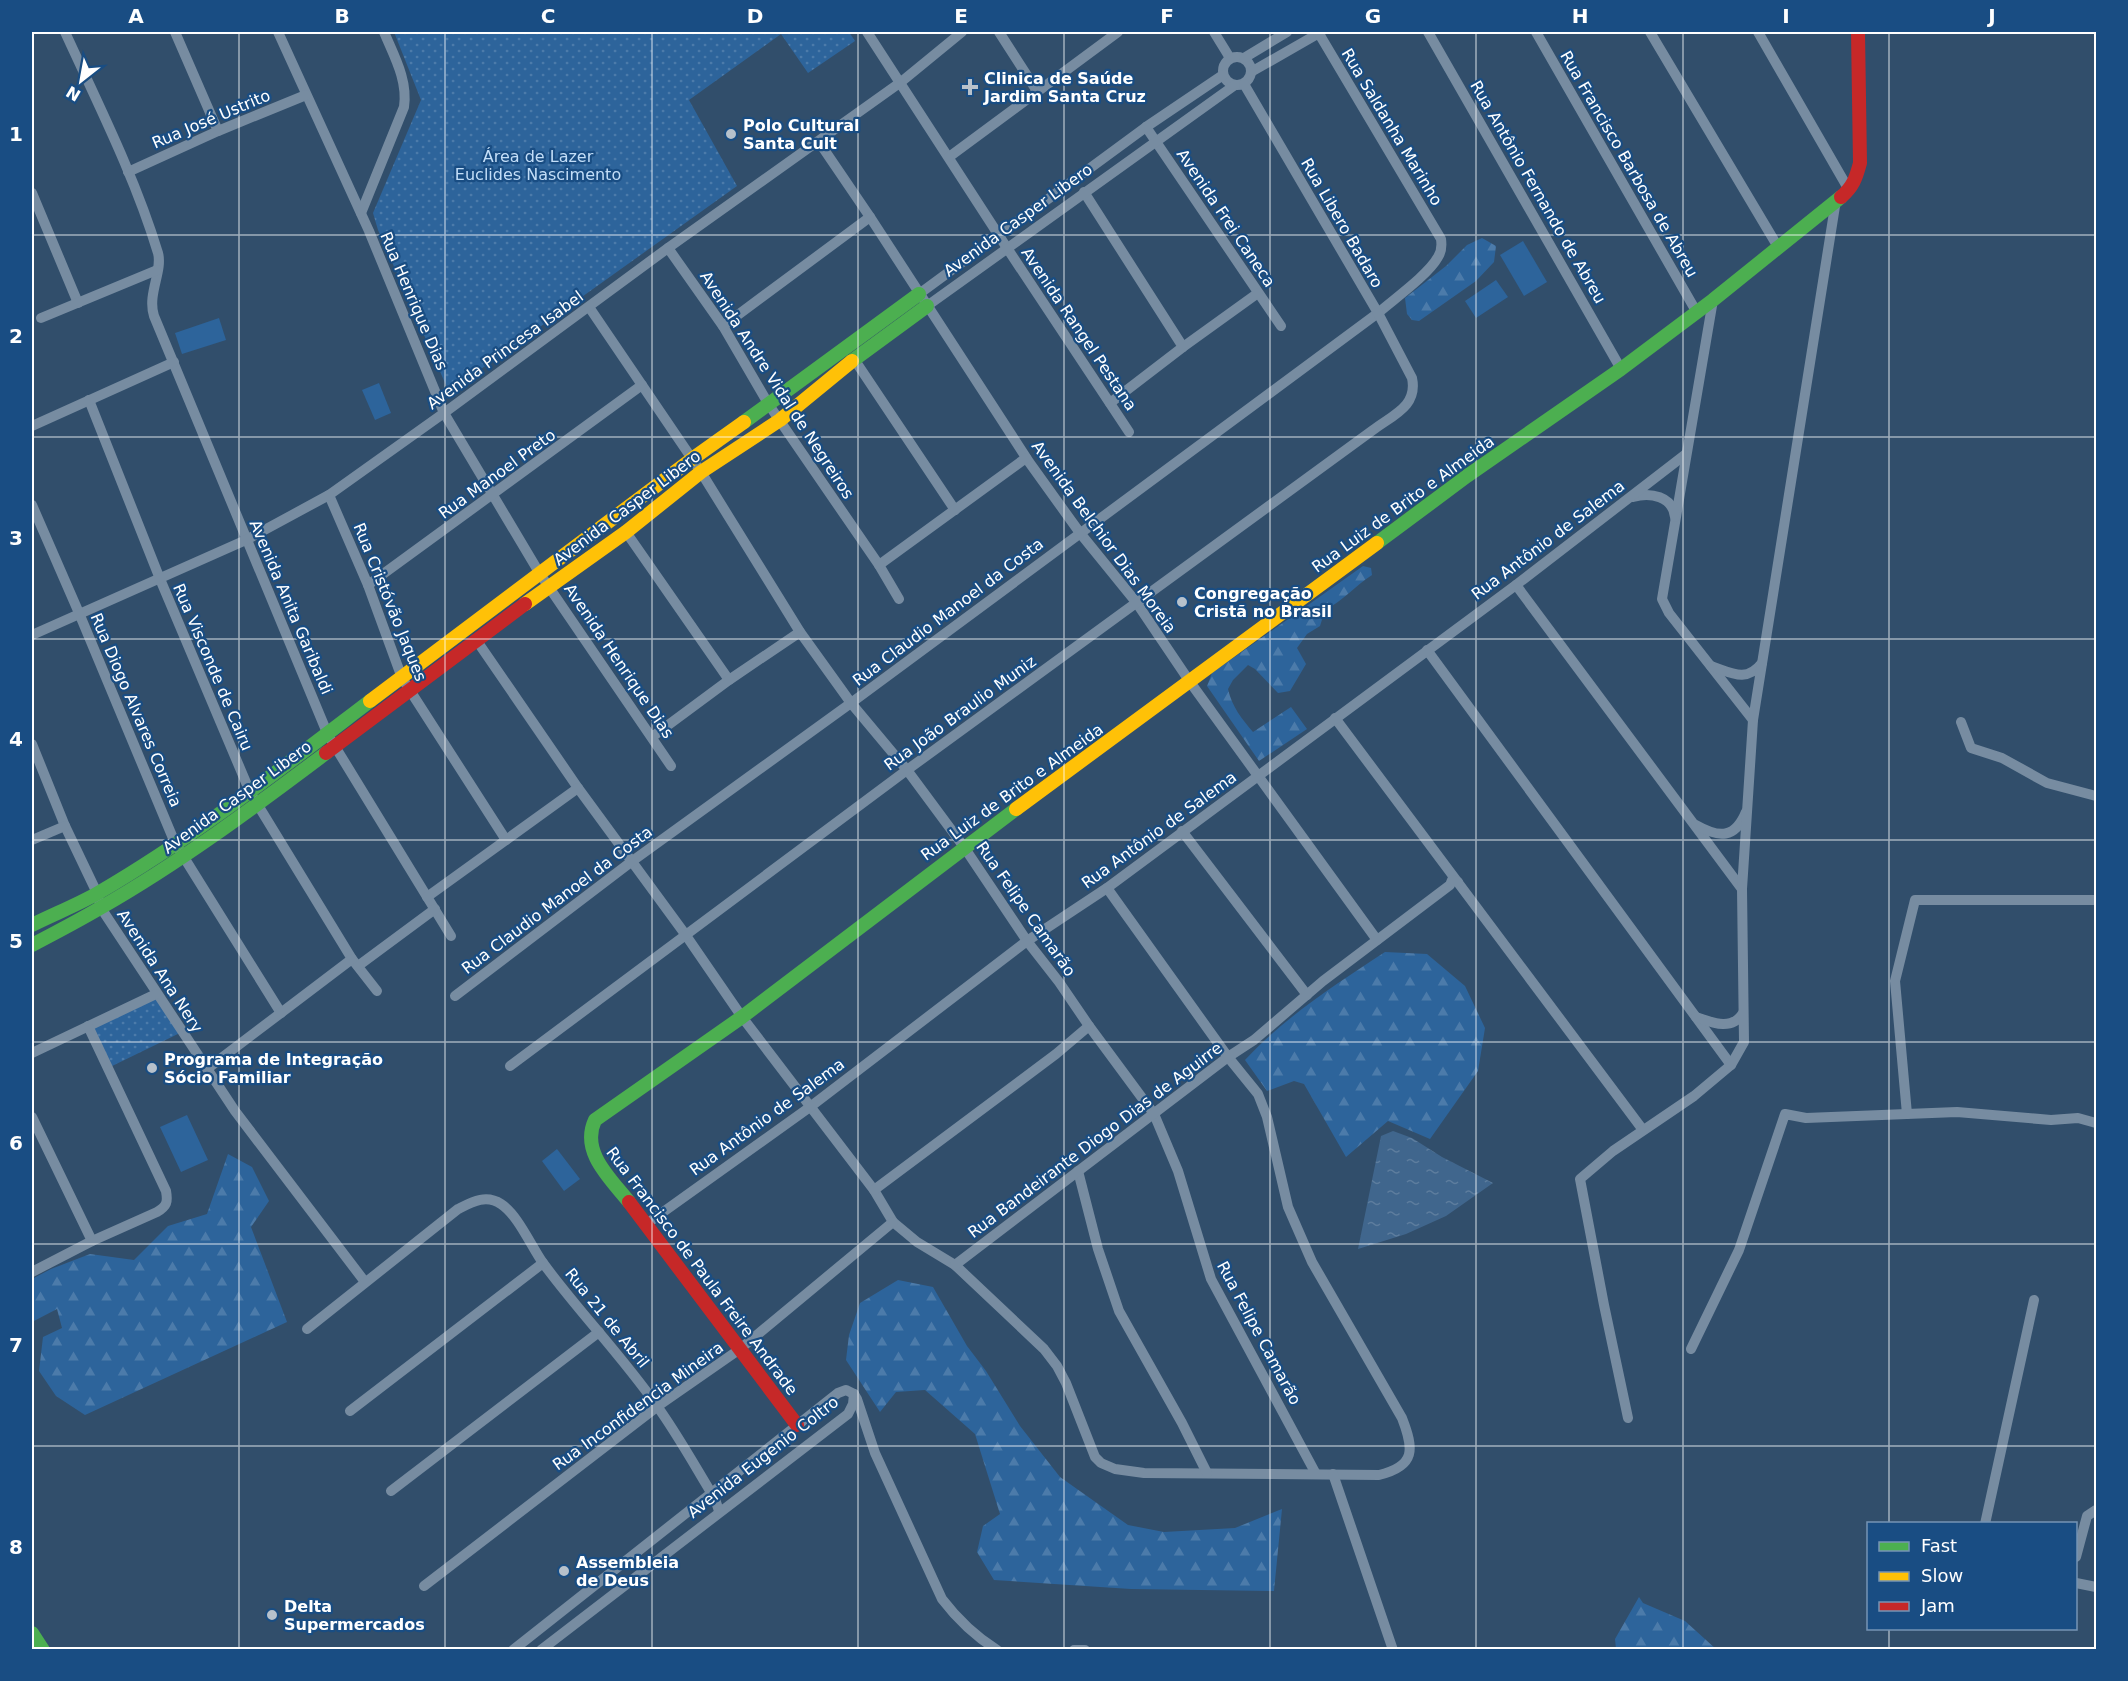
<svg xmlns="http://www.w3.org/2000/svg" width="2128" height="1681" font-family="'DejaVu Sans',sans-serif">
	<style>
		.grass { fill: #2d649b }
		.forest { fill: url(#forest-firs) }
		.park { fill: url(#park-dots) }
		.water { fill: url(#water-ripples) }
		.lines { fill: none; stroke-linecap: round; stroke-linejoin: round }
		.street { stroke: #778ca1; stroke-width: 10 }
		.fast { stroke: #4caf50; stroke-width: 14 }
		.slow { stroke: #ffc107; stroke-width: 14 }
		.jam { stroke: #c62828; stroke-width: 14 }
		.grid { fill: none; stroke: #fff; stroke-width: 1.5; stroke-opacity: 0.55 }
		.poi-dot { fill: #b7c1cb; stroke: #194d83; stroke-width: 2 }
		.labels { text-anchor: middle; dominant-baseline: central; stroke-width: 4.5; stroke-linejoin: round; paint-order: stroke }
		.poi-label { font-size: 16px; font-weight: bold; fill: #fff; stroke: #194d83; text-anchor: start }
		.street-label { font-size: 16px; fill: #fff; stroke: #194d83 }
		.park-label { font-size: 16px; fill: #c3def8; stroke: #194d83 }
		.neatline { fill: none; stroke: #fff; stroke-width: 2 }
		.grid-label { font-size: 20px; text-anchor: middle; font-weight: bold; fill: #fff }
	</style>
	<defs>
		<pattern id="forest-firs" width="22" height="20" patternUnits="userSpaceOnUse" patternTransform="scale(1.5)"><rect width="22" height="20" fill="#2d649b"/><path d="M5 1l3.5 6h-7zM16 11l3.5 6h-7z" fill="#4c7baa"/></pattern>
		<pattern id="park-dots" width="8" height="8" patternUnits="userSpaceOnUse" patternTransform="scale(1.5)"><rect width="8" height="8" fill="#2d649b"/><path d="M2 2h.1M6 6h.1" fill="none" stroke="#4c7baa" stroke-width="1.8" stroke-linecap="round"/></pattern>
		<pattern id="water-ripples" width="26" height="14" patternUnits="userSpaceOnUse" patternTransform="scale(1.5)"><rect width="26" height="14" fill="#40668d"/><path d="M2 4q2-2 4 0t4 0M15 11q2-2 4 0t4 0" fill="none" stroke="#5d7d9e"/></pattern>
	</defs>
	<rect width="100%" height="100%" fill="#314e6b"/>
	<g class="grass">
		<path d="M 1523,241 L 1547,282 L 1524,296 L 1500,255 Z"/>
		<path d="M 1496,280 L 1508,297 L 1476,318 L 1465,301 Z"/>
		<path d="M 219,318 L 226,340 L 182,354 L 175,333 Z"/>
		<path d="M 379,383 L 391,413 L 375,420 L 362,390 Z"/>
		<path d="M 187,1115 L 208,1160 L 181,1172 L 160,1127 Z"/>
		<path d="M 557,1149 L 580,1179 L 564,1191 L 542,1161 Z"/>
	</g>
	<g class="forest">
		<path d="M 1482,238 L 1496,246 L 1494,262 L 1476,281 L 1419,321 L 1412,320 L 1407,314 L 1405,298 L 1446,266 L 1467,245 Z"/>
		<path d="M 1363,566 L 1371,568 L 1372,575 C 1355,586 1343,601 1325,610 L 1320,626 L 1307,634 L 1297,648 L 1306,664 L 1290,691 L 1278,693 L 1255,669 L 1248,665 L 1233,680 L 1228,689 C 1232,707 1242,719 1253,732 L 1291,707 L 1307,729 L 1259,761 L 1207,686 L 1212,673 Z"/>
		<path d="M 1385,952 L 1427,954 L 1465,986 L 1485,1028 L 1478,1071 L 1430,1139 L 1388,1121 L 1346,1157 L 1304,1084 L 1294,1081 L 1267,1091 L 1245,1060 C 1285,1017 1336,984 1385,952 Z"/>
		<path d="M 228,1154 L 252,1167 L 269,1201 L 251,1227 L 287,1322 L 85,1415 L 56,1396 L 39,1371 L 43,1337 L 62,1328 L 57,1309 L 32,1322 L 32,1279 L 51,1269 L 90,1254 L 134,1260 L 168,1226 L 207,1214 Z"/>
		<path d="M 898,1280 L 933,1287 L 967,1346 L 986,1371 L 1020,1426 L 1060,1477 L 1128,1525 L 1164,1532 L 1235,1528 L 1282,1509 L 1274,1591 L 1131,1589 L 994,1580 L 977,1552 L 983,1526 L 1000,1514 L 975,1434 L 925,1390 L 896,1392 L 880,1412 L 846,1360 L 849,1335 L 860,1303 Z"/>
		<path d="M 1639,1597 L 1643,1603 L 1685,1621 L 1716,1649 L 1616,1649 L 1615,1639 Z"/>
	</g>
	<g class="park">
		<path d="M 394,32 L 849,32 L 855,41 L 808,73 L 781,34 L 689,100 L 737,186 L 449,392 L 378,230 L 373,213 L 421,100 Z"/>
		<path d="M 156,994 L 182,1032 L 108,1068 L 88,1026 Z"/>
	</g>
	<path class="water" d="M 1393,1131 L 1412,1138 L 1442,1157 L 1493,1183 L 1446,1216 L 1406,1234 L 1358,1249 L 1381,1136 Z"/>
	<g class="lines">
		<g class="street">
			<path d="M 65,32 C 98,104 135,177 158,253 C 163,271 147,294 154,316 L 328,735 L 451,936"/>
			<path d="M 175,32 L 218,131"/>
			<path d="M 278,32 L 369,231 L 444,413 L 540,574 L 671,766"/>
			<path d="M 867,32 L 1007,248 L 1129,432"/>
			<path d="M 999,32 L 1037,91"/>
			<path d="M 1214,32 L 1230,58"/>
			<path d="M 1428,32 L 1621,369"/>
			<path d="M 1536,32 L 1696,311"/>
			<path d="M 1650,32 L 1778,247"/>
			<path d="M 1758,32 L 1849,190"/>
			<circle cx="1237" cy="71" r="14"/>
			<path d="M 1244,58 L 1287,32"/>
			<path d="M 1251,72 L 1321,32"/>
			<path d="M 1146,127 L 1281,326"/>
			<path d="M 819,142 L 870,217 L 1029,462 L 1080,533 L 1136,602 L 1190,682 L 1377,940"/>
			<path d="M 949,157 L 1118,32"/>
			<path d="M 128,172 L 218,131 L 306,95"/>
			<path d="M 1084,192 L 1183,347"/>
			<path d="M 32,193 L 78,303"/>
			<path d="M 361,213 L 404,107 C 408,80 394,56 384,32"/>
			<path d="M 668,248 L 723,326 L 769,405 L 879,565 L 899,599"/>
			<path d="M 919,294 L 1146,127 L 1223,75"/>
			<path d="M 1713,300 L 1662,599 L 1669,613 L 1753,720"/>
			<path d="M 927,306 L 1235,85"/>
			<path d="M 589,307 L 701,472 L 800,632 L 851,703 L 907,770 L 964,847 L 1027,941 L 1059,982 L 1089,1026 L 1154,1114 L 1178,1171 L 1211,1279 L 1316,1474"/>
			<path d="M 41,318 L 157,270"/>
			<path d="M 723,326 L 870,217"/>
			<path d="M 854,359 L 955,510"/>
			<path d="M 89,400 L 160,579 L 250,792 L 352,959 L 377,991"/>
			<path d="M 1110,403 L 1183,347 L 1258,293"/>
			<path d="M 32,426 L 174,362"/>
			<path d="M 329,495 L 368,585 L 402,678 L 506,840"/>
			<path d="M 1633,497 C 1650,492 1673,496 1675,517"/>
			<path d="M 32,505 L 79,613 L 175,843 L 281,1013"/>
			<path d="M 626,532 L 729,680"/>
			<path d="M 879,565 L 1026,458"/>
			<path d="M 368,585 L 642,385"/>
			<path d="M 1516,585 L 1742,889"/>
			<path d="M 32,635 L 246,540 L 329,495 L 444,413 L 668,248 L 901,82 L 962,32"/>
			<path d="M 477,641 L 578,788 L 685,934 L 742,1017 L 874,1190 L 893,1222 L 917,1242 L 955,1265 L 1044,1349 L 1057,1366 L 1066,1383 L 1095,1457 L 1101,1463 L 1115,1469 L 1144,1473 L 1379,1475 C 1416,1466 1414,1449 1402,1418 L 1312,1262 L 1288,1207 L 1267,1117 L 1258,1094 L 1228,1057 L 1107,888"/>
			<path d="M 1427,650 L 1731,1065"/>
			<path d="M 1711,666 C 1732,673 1746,683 1762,663"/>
			<path d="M 1335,718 L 1643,1130"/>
			<path d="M 1961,722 L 1971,748 L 2002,758 L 2047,783 L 2096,796"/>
			<path d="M 652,737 L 729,680 L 800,632"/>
			<path d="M 32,744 L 65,826 L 97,893 L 101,908 L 235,1111 L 365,1282"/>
			<path d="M 1696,825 C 1719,838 1735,839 1746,812"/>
			<path d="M 1182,831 L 1307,995"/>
			<path d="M 32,840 L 65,826"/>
			<path d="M 427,897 L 578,788"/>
			<path d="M 358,966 L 435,909"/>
			<path d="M 455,996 L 631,862 L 851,703 L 1378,313 C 1394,299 1428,275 1438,257 C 1442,251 1442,246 1441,239 L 1318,32"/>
			<path d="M 1696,1017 C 1713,1023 1732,1031 1743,1013"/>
			<path d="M 32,1053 L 156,994"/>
			<path d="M 510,1066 L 907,770 L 1373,430 C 1393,415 1418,406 1412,378 L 1378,313 L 1244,84"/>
			<path d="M 207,1069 L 352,959"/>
			<path d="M 1907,1114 L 1895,981 L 1915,900 L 2096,900"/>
			<path d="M 32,1117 L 92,1241"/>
			<path d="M 1078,1171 L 1098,1249 L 1119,1311 L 1182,1423 L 1207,1473"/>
			<path d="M 874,1190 L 1056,1054 L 1089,1026"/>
			<path d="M 645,1225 L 810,1107 L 1027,941 L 1107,888 L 1516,585 L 1686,454"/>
			<path d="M 955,1265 L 1228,1057 L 1254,1040 L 1323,981 L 1450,885 L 1452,880 L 1458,882"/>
			<path d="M 32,1272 L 92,1241 L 157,1212 C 167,1206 168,1202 166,1191 L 88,1026"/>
			<path d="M 307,1329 L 458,1209 C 472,1202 486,1194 501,1204 C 518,1215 531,1246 543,1263 C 579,1312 622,1356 657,1406 C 678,1435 696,1468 715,1499 L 719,1511"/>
			<path d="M 1691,1349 L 1739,1250 L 1785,1114 L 1806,1118 L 1957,1112 L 2051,1120 L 2078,1118 L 2096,1123"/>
			<path d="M 854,1394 L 857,1399 L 875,1453 L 942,1599 C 958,1620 975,1636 997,1650"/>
			<path d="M 350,1411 L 543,1263"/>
			<path d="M 1628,1418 L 1604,1305 L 1580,1179 L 1613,1151 L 1694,1096 L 1731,1065 L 1744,1042 L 1742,889 L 1753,720 L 1836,200"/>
			<path d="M 1333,1474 L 1393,1650"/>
			<path d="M 391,1491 L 599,1332"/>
			<path d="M 1985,1524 L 2034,1300"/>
			<path d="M 2076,1557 L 2087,1516 L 2096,1510"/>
			<path d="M 2076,1583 L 2096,1587"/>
			<path d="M 424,1586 L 658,1406 L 740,1349 L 893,1222"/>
			<path d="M 513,1650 L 838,1393 L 846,1390 L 854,1394"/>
			<path d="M 541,1650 L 848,1414 L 853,1404 L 854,1394"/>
			<path d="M 1074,1650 L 1085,1650"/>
		</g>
		<g class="fast">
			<path d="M 852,361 L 927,306"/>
			<path d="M 744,422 L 919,294"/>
			<path d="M 1377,543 L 1467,476 L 1621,369 L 1713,300 L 1841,197"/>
			<path d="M 32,925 C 54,914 77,905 98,893 C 194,837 282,768 370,701"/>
			<path d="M 32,945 C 55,933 78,921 100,908 C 179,863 253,808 326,753"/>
			<path d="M 629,1202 C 611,1179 580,1152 595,1120 L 742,1017 L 1016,809"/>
			<path d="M 32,1633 L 43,1650"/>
		</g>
		<g class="slow">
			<path d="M 525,604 L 626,532 L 701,472 L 780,420 L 852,361"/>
			<path d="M 370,701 L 692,459 L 744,422"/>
			<path d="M 1016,809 L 1377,543"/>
		</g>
		<g class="jam">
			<path d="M 1841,197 C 1853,187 1856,178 1860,163 L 1858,32"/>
			<path d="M 326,753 L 525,604"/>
			<path d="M 629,1202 L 797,1425"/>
		</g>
	</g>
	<path class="grid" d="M 239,32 L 239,1650M 445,32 L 445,1650M 652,32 L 652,1650M 858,32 L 858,1650M 1064,32 L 1064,1650M 1270,32 L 1270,1650M 1476,32 L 1476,1650M 1683,32 L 1683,1650M 1889,32 L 1889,1524M 32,235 L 2096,235M 32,437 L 2096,437M 32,639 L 2096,639M 32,840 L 2096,840M 32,1042 L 2096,1042M 32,1244 L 2096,1244M 32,1446 L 2096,1446M 1889,1628 L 1889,1650"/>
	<g class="poi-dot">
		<path d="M967 78h6v6h6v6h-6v6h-6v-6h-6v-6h6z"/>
		<circle cx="731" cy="134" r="6"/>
		<circle cx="1182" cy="602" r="6"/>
		<circle cx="152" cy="1068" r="6"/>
		<circle cx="564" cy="1571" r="6"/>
		<circle cx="272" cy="1615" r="6"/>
	</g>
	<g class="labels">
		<g class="poi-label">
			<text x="984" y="78">Clinica de Saúde<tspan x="984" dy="18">Jardim Santa Cruz</tspan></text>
			<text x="743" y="125">Polo Cultural<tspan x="743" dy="18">Santa Cult</tspan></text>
			<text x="1194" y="593">Congregação<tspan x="1194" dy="18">Cristã no Brasil</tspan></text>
			<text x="164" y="1059">Programa de Integração<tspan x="164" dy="18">Sócio Familiar</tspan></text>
			<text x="576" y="1562">Assembleia<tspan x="576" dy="18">de Deus</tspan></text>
			<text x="284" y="1606">Delta<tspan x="284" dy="18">Supermercados</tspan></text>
		</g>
		<g class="street-label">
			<text transform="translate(211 119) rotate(-23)">Rua José Ustrito</text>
			<text transform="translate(1392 127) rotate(59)">Rua Saldanha Marinho</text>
			<text transform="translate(1629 164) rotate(60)">Rua Francisco Barbosa de Abreu</text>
			<text transform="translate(1538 192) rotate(60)">Rua Antônio Fernando de Abreu</text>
			<text transform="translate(1226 218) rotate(56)">Avenida Frei Caneca</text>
			<text transform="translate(1018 220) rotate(-36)">Avenida Casper Libero</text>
			<text transform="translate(1342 223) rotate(60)">Rua Libero Badaro</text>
			<text transform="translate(414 301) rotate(67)">Rua Henrique Dias</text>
			<text transform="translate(1079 329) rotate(56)">Avenida Rangel Pestana</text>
			<text transform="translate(505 350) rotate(-36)">Avenida Princesa Isabel</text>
			<text transform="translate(777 385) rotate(57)">Avenida Andre Vidal de Negreiros</text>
			<text transform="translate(497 474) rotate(-36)">Rua Manoel Preto</text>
			<text transform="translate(1403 504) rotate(-36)">Rua Luiz de Brito e Almeida</text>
			<text transform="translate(627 508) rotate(-37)">Avenida Casper Libero</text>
			<text transform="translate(1104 537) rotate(54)">Avenida Belchior Dias Moreia</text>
			<text transform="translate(1548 540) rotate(-37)">Rua Antônio de Salema</text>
			<text transform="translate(390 602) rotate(68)">Rua Cristóvão Jaques</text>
			<text transform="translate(291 607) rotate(67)">Avenida Anita Garibaldi</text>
			<text transform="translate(948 612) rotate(-37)">Rua Claudio Manoel da Costa</text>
			<text transform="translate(619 661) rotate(56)">Avenida Henrique Dias</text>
			<text transform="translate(213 667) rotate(67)">Rua Visconde de Cairu</text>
			<text transform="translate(136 710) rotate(67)">Rua Diogo Alvares Correia</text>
			<text transform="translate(960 713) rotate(-36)">Rua João Braulio Muniz</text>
			<text transform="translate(1012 792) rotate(-36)">Rua Luiz de Brito e Almeida</text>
			<text transform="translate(237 797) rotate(-36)">Avenida Casper Libero</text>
			<text transform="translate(1159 830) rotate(-36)">Rua Antônio de Salema</text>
			<text transform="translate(557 900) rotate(-37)">Rua Claudio Manoel da Costa</text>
			<text transform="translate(1026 909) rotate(55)">Rua Felipe Camarão</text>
			<text transform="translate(160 971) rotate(57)">Avenida Ana Nery</text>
			<text transform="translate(767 1117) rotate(-36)">Rua Antônio de Salema</text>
			<text transform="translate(1095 1140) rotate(-37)">Rua Bandeirante Diogo Dias de Aguirre</text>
			<text transform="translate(702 1271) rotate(53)">Rua Francisco de Paula Freire Andrade</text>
			<text transform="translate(607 1318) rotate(51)">Rua 21 de Abril</text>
			<text transform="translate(1259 1333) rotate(62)">Rua Felipe Camarão</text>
			<text transform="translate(638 1406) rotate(-36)">Rua Inconfidencia Mineira</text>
			<text transform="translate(763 1457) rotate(-38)">Avenida Eugenio Coltro</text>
		</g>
		<g class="park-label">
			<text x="538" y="156">Área de Lazer<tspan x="538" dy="18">Euclides Nascimento</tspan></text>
		</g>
	</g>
	<rect width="2128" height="1681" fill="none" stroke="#194d83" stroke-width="66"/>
	<rect x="1867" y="1522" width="210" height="108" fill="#194d83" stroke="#7594b5" stroke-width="1.5"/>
	<rect x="1879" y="1542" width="30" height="9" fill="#4caf50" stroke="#7594b5" stroke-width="1.5"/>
	<text x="1921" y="1552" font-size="18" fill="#ffffff">Fast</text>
	<rect x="1879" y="1572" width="30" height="9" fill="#ffc107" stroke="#7594b5" stroke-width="1.5"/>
	<text x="1921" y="1582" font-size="18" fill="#ffffff">Slow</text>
	<rect x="1879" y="1602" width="30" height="9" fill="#c62828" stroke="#7594b5" stroke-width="1.5"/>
	<text x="1921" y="1612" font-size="18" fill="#ffffff">Jam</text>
	<g transform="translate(81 81) rotate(211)" stroke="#194d83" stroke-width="4.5" paint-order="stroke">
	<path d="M0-4.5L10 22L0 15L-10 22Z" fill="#ffffff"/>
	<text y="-9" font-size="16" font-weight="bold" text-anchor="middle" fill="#ffffff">N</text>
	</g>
	<rect x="33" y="33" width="2062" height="1615" class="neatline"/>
	<g class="grid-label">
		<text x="136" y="23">A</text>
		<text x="342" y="23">B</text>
		<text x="548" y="23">C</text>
		<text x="755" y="23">D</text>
		<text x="961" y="23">E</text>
		<text x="1167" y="23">F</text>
		<text x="1373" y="23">G</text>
		<text x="1580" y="23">H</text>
		<text x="1786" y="23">I</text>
		<text x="1992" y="23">J</text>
		<text x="16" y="141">1</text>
		<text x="16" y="343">2</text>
		<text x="16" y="545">3</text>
		<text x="16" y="746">4</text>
		<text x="16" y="948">5</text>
		<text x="16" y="1150">6</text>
		<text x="16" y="1352">7</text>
		<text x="16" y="1554">8</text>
	</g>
</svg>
